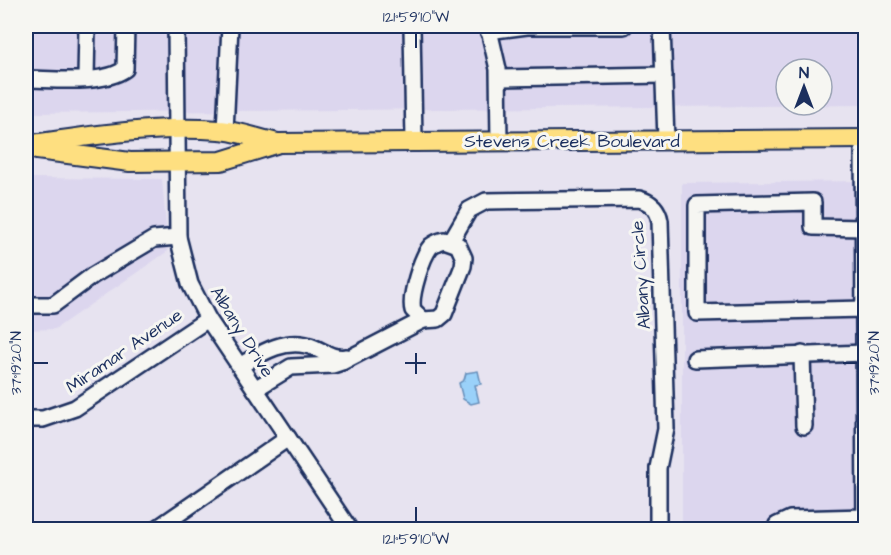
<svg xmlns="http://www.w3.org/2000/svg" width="891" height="555" font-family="'Architects Daughter',sans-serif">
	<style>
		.built { fill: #dcd6ee; fill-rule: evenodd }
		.water { fill: #9ad1f9; stroke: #6790bb; stroke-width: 1.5 }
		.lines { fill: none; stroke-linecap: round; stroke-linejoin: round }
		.minor-casing { stroke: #1b2f5e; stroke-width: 20 }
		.major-casing { stroke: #1b2f5e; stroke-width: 22 }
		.minor { stroke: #f6f6f2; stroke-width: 15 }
		.major { stroke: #fedf80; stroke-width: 18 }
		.ticks { fill: none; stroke: #1b2f5e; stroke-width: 2 }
		.labels { text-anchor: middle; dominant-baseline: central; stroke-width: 6; stroke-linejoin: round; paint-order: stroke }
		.street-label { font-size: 18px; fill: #1b2f5e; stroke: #f6f6f2 }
		.neatline { fill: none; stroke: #1b2f5e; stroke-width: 2 }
		.ticks-label { font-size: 15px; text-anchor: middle; fill: #1b2f5e }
	</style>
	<rect width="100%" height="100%" fill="#e7e3f0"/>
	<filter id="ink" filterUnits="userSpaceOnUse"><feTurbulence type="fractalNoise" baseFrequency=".0167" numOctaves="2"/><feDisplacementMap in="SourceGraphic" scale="12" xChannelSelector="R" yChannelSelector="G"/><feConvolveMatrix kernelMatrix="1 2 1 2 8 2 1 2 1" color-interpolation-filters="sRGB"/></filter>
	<g filter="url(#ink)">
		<g class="built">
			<path d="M 26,26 L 865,26 L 865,105 L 26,113 ZM 786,69 L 822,69 L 822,105 L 786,105 Z"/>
			<path d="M 26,178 L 162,179 L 168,251 L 55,329 L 26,330 Z"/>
			<path d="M 865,181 L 865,529 L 682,529 L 682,183 Z"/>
		</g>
		<path class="water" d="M 478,371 L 481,384 L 475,385 L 479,402 L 471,404 L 463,399 L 459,383 L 464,380 L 466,373 Z"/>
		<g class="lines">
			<defs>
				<g id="minor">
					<path d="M 176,26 L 178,237 L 190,284 L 208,319 L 350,530"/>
					<path d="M 412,26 L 414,142"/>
					<path d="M 488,26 L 498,69 L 499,141"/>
					<path d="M 662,26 L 666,140"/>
					<path d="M 488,31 L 527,26 L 624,26"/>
					<path d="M 86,78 L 87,26"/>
					<path d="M 499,78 L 664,75"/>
					<path d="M 26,79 C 52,79 103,85 125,69 L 126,26"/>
					<path d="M 225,131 L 230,26"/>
					<path d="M 863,139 L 865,530"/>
					<path d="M 864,228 L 813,227 L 813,202 L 697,205 L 697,313 L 865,309"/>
					<path d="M 444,240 L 458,245 L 464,258 L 463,266 L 444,314 L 438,319 L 423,320 L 413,310 C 409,297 422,256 431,246 C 435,243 439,241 444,240 Z"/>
					<path d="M 451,241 L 469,210 L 486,201 L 639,199 C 651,202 658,209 660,221 L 666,429 L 658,468 L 658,530"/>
					<path d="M 26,305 L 53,305 L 92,276 L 154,239 L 178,237"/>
					<path d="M 802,354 L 804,426"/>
					<path d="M 695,359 L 865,353"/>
					<path d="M 240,366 C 262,352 288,336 315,348 C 326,353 333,359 347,357"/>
					<path d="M 255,389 L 291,367 L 333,365 L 342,362 L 423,320"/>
					<path d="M 26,419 L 43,419 L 75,408 L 208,319"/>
					<path d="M 155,530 L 288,438"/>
					<path d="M 777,530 L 777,525 L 790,519 L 865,517"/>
				</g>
				<g id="major">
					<path d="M 26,145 C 89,136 154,125 219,130 C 238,131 259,139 278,143 L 866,139"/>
					<path d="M 37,150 L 130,162 L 221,161 L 276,144"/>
				</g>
			</defs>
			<use href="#minor" class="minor-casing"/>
			<use href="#major" class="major-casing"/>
			<use href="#minor" class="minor"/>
			<use href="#major" class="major"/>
		</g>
	</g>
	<path class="ticks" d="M 416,33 L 416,48M 416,353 L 416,374M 33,363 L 48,363M 405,363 L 426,363M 843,363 L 858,363M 416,507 L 416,522"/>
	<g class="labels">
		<g class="street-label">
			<text x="572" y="141">Stevens Creek Boulevard</text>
			<text transform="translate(641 275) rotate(-94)">Albany Circle</text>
			<text transform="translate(242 332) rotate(58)">Albany Drive</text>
			<text transform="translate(124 351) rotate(-34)">Miramar Avenue</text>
		</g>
	</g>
	<rect width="891" height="555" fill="none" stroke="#f6f6f2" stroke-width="66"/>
	<g transform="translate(804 87)"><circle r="28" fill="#f6f6f2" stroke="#9ea6b7" stroke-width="1.5"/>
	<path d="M0-4.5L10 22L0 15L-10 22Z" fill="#1b2f5e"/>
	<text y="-9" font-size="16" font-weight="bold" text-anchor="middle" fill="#1b2f5e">N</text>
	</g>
	<rect x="33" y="33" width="825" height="489" class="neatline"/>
	<g class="ticks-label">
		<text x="416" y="22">121°59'10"W</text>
		<text transform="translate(16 363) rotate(-90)" y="5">37°19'20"N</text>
		<text transform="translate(874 363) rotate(-90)" y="5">37°19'20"N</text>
		<text x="416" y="544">121°59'10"W</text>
	</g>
</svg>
